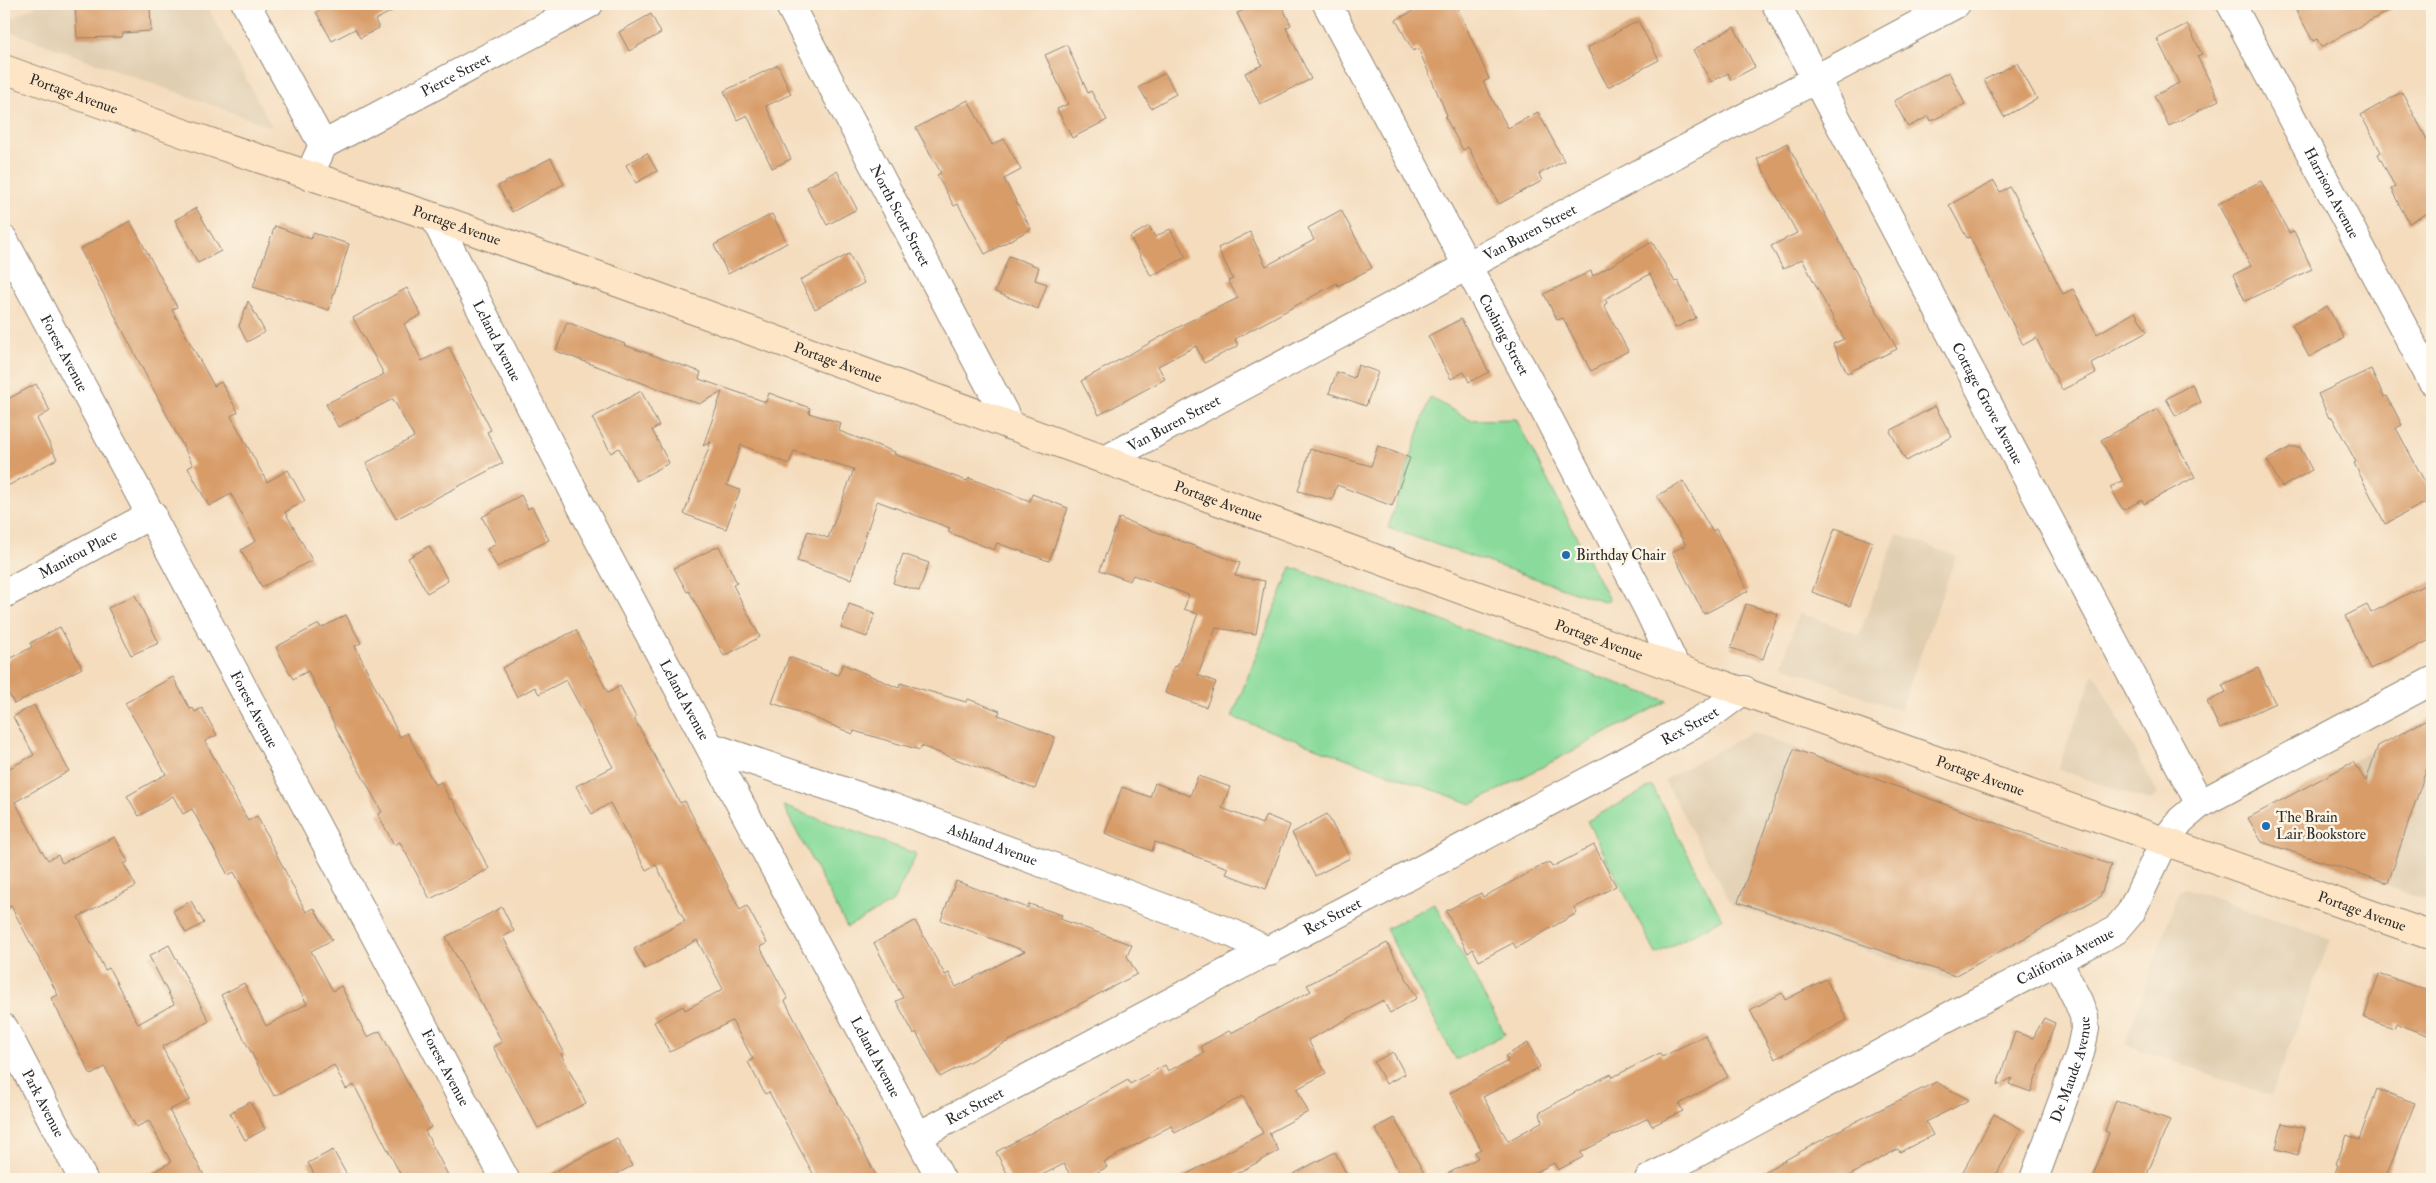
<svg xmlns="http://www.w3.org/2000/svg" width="2436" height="1183" font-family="'IM FELL Double Pica',serif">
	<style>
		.built { fill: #e0ceb1 }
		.green { fill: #8adb9b; stroke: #5a8363 }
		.building { fill: #d89c69 }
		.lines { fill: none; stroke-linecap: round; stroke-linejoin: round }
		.minor-casing { stroke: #908474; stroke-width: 30 }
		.secondary-casing { stroke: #908474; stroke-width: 30 }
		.minor { stroke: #fff; stroke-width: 28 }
		.secondary { stroke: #fde5c5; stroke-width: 28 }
		.poi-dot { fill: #1f6fb2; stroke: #fcf5e5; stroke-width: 2 }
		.labels { text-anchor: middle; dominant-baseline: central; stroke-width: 5; stroke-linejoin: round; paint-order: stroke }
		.street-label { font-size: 15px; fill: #2b2b2b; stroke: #fcf5e5 }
		.poi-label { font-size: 15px; fill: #2b2b2b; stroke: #fcf5e5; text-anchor: start }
	</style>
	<rect width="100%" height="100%" fill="#fcf5e5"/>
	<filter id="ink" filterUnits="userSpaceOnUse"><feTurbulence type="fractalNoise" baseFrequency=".02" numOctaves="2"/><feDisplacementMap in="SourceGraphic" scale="10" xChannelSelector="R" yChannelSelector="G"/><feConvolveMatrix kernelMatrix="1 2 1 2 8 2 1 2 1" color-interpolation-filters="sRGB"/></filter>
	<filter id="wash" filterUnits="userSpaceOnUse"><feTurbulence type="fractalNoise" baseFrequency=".0096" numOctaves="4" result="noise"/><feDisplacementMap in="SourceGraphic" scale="20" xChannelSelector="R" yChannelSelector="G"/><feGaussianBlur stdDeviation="1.12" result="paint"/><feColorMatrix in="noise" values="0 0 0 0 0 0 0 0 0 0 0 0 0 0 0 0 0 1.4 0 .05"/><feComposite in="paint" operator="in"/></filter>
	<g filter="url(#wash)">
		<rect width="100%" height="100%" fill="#f4dcbd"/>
		<g class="built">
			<path d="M 38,4 L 206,4 L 272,127 L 11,32 L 10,19 Z"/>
			<path d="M 1897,534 L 1956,556 L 1900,711 L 1782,665 L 1799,612 L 1859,635 Z"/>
			<path d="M 2094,673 L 2158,794 L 2149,801 L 2058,769 Z"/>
			<path d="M 2425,721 L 2432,724 L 2432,902 L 2262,842 L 2248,818 Z"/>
			<path d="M 1752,732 L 2114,864 L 2102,900 L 1951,980 L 1732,905 L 1664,780 Z"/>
			<path d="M 2185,888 L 2330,939 L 2271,1096 L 2125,1044 L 2179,891 Z"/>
		</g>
		<g class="green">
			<path d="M 1430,397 L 1470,420 L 1516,419 L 1609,600 L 1604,602 L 1388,528 Z"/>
			<path d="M 1291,567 L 1667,701 L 1472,804 L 1232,717 Z"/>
			<path d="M 1652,786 L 1722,919 L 1656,954 L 1587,821 Z"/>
			<path d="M 783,806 L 917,854 L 892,903 L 847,927 Z"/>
			<path d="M 1434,903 L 1505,1034 L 1456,1060 L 1386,929 Z"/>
		</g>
		<g id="blocks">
			<g class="building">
				<path d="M 75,4 L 150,4 L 151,31 L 123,33 L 122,37 L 77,38 Z"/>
				<path d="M 331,4 L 406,4 L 375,20 L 379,28 L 360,38 L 355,29 L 332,41 L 316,12 Z"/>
				<path d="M 1258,4 L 1281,4 L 1291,25 L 1286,28 L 1311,79 L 1260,104 L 1245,73 L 1262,65 L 1237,13 Z"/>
				<path d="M 1426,4 L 1456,4 L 1489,79 L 1483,82 L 1508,128 L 1538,112 L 1564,161 L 1539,174 L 1542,181 L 1499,204 L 1468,147 L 1463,150 L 1445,117 L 1447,115 L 1418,48 L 1413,51 L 1396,20 Z"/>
				<path d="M 2308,4 L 2401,4 L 2321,47 L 2317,39 L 2313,41 L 2296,10 Z"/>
				<path d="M 651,14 L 661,33 L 629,51 L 619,32 Z"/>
				<path d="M 1638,21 L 1659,60 L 1608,87 L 1587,48 Z"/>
				<path d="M 2187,24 L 2202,54 L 2197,56 L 2219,100 L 2169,126 L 2154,96 L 2179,83 L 2157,39 Z"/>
				<path d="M 1734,27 L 1755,67 L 1731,80 L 1728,73 L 1711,82 L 1693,50 Z"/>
				<path d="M 1067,45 L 1088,93 L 1091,91 L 1107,120 L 1072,138 L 1057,109 L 1068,104 L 1045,55 Z"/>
				<path d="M 2017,63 L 2037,99 L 2004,117 L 1984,80 Z"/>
				<path d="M 778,65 L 791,94 L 766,106 L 791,159 L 772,168 L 747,115 L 737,120 L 724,91 Z"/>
				<path d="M 1949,72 L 1965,104 L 1931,121 L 1929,116 L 1908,127 L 1894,101 Z"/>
				<path d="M 1165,73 L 1176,94 L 1151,108 L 1139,87 Z"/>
				<path d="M 2402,92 L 2432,149 L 2432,211 L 2409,223 L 2391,189 L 2395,187 L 2378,154 L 2381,152 L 2361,115 Z"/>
				<path d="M 968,100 L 992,145 L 1004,139 L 1021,170 L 1004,179 L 1031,229 L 985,254 L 958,204 L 954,206 L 937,175 L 941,173 L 916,128 Z"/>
				<path d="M 1787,143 L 1897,349 L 1847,373 L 1833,344 L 1844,339 L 1802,259 L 1783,269 L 1771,246 L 1797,233 L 1757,159 Z"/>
				<path d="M 647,153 L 657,171 L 636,183 L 626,165 Z"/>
				<path d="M 551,158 L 564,184 L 512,212 L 498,186 Z"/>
				<path d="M 837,171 L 857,209 L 827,225 L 807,187 Z"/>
				<path d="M 1994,181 L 2000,192 L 2010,187 L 2063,294 L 2073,289 L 2097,334 L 2135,312 L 2147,332 L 2091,363 L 2096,373 L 2062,390 L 2036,338 L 2023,345 L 1970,237 L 1967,238 L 1949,205 Z"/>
				<path d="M 2261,181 L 2289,233 L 2294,231 L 2312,269 L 2245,301 L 2233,275 L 2251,266 L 2218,204 Z"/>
				<path d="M 196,208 L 221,251 L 198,263 L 175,220 Z"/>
				<path d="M 1341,210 L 1372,268 L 1338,286 L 1337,283 L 1235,339 L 1238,346 L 1204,363 L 1196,346 L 1158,366 L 1165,379 L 1099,415 L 1081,381 L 1186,323 L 1238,298 L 1228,281 L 1233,279 L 1218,248 L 1250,232 L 1266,266 L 1314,240 L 1308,228 Z"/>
				<path d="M 772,214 L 787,243 L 728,274 L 714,245 Z"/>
				<path d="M 130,221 L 177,307 L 172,310 L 214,386 L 221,382 L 238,412 L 231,416 L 267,482 L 288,470 L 305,501 L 285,512 L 312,560 L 262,587 L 241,550 L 256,541 L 231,494 L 209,506 L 188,468 L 193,465 L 80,249 Z"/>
				<path d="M 275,226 L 311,239 L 313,233 L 349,244 L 329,310 L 253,287 Z"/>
				<path d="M 1149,226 L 1155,237 L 1170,229 L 1186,257 L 1151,276 L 1130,237 Z"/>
				<path d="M 1652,242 L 1675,282 L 1678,281 L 1696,318 L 1675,328 L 1650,274 L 1605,299 L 1607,303 L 1604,305 L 1628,351 L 1591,371 L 1563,318 L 1557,320 L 1544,294 L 1591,271 L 1593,276 Z"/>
				<path d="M 849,254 L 864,283 L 815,309 L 800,280 Z"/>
				<path d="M 1009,256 L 1039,267 L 1035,280 L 1047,284 L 1038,309 L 995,292 Z"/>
				<path d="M 407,288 L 421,315 L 404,324 L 422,361 L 449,347 L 491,430 L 487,432 L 503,463 L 396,519 L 366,463 L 414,437 L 393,399 L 338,427 L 326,404 L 384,374 L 353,318 Z"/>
				<path d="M 248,301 L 265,332 L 247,342 L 239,326 Z"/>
				<path d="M 2327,306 L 2344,338 L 2309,357 L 2292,325 Z"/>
				<path d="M 1461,319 L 1489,372 L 1469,382 L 1464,372 L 1451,379 L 1428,336 Z"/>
				<path d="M 567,322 L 625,344 L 624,345 L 701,372 L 699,379 L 766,402 L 769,393 L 810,408 L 809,413 L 841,423 L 839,431 L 895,452 L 894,454 L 967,481 L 969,478 L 1030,501 L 1032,494 L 1068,508 L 1049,561 L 997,543 L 994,550 L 948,532 L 950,528 L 877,501 L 851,579 L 797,561 L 808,531 L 828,538 L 854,469 L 794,451 L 789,464 L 741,445 L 727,485 L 740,490 L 726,529 L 684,514 L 711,442 L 703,446 L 722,392 L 699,404 L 556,351 Z"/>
				<path d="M 1358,365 L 1378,372 L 1366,406 L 1329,393 L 1337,372 L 1354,378 Z"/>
				<path d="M 2371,369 L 2384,397 L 2387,396 L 2402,425 L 2396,428 L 2432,495 L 2425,500 L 2426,502 L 2385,524 L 2354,463 L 2356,462 L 2332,417 L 2329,418 L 2318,394 Z"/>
				<path d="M 36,384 L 50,411 L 37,419 L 57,459 L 4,488 L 4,401 Z"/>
				<path d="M 2192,384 L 2201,402 L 2176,416 L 2166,399 Z"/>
				<path d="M 641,391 L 659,426 L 652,430 L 669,463 L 636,481 L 619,448 L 611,453 L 592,418 Z"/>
				<path d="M 1935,406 L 1952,437 L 1906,461 L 1890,431 Z"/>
				<path d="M 2158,409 L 2195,477 L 2144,504 L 2142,500 L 2123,510 L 2110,487 L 2123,481 L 2101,440 Z"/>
				<path d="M 1378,446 L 1410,458 L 1392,506 L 1337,485 L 1332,500 L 1298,491 L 1310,449 L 1371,466 Z"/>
				<path d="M 2291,447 L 2300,447 L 2312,470 L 2282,487 L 2267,460 Z"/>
				<path d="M 1683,481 L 1712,531 L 1716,529 L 1748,591 L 1704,614 L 1672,552 L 1686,545 L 1657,496 Z"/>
				<path d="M 521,495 L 528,509 L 532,507 L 549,540 L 497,567 L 487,549 L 496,544 L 482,517 Z"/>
				<path d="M 1119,518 L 1240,563 L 1235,576 L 1265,581 L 1256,634 L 1216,628 L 1198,675 L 1216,682 L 1206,707 L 1165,693 L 1174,666 L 1177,667 L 1198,614 L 1184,609 L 1189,595 L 1133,575 L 1130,581 L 1100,570 Z"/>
				<path d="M 1835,528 L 1873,542 L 1850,606 L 1812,592 Z"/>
				<path d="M 429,546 L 448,581 L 427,593 L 408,558 Z"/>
				<path d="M 719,546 L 737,583 L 733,585 L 760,637 L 724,656 L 689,591 L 687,592 L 674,568 Z"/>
				<path d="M 903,554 L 929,563 L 919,591 L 893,583 Z"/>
				<path d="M 2432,581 L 2432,639 L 2370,669 L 2345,616 L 2367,605 L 2371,613 Z"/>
				<path d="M 135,595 L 159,643 L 131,655 L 108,608 Z"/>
				<path d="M 849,604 L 875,613 L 867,637 L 841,628 Z"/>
				<path d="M 1746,604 L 1778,614 L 1763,659 L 1731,648 Z"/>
				<path d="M 346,615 L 361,643 L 355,646 L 400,737 L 407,733 L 435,785 L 441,782 L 450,800 L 452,799 L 489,869 L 430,899 L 400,842 L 394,845 L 378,814 L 382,812 L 340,736 L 308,671 L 293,679 L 276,647 L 319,624 L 321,628 Z"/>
				<path d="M 60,627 L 82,668 L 14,704 L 4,684 L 4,662 L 32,647 L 30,643 Z"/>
				<path d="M 576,630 L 608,693 L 620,686 L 636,717 L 634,718 L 680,803 L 685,801 L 740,910 L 747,906 L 767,943 L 760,947 L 788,999 L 785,1001 L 878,1179 L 816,1179 L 769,1092 L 765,1094 L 748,1062 L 753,1059 L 732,1021 L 670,1052 L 654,1022 L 683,1006 L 685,1010 L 723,989 L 697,940 L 645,969 L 634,949 L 685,921 L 656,865 L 646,870 L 610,803 L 592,814 L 576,786 L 613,767 L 566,680 L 539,694 L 535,687 L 517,697 L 502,668 Z"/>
				<path d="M 789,657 L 838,675 L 843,664 L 899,688 L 900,683 L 966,702 L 968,699 L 1000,711 L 998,715 L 1055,737 L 1035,789 L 921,746 L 920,750 L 854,731 L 853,734 L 805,714 L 772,703 Z"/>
				<path d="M 2258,668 L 2275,703 L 2220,729 L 2207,702 L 2226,692 L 2222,685 Z"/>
				<path d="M 173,677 L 190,709 L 193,708 L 195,712 L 202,708 L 217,735 L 205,741 L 248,821 L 257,816 L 306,912 L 314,908 L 332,940 L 311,951 L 333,991 L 341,986 L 367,1037 L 380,1031 L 431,1127 L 425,1131 L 450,1179 L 403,1179 L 354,1085 L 346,1089 L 334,1065 L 274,1096 L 221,995 L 244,983 L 266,1026 L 307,1004 L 234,872 L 228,875 L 192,809 L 183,814 L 173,796 L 139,816 L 127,796 L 166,774 L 125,703 Z"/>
				<path d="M 34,705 L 69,771 L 15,802 L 41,850 L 48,860 L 58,855 L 62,863 L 115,837 L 128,862 L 124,864 L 136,886 L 78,917 L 105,970 L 109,968 L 138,1024 L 174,1004 L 149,956 L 169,945 L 209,1021 L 162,1047 L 190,1100 L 169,1110 L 206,1179 L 141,1179 L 171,1162 L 149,1121 L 136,1127 L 105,1067 L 91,1075 L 51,998 L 58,995 L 11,906 L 4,910 L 4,771 L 34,755 L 13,717 Z"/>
				<path d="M 2432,717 L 2432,753 L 2388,883 L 2262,842 L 2248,818 L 2353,762 L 2366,781 L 2378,746 Z"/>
				<path d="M 1794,749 L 2111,865 L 2100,897 L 1955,976 L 1738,902 Z"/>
				<path d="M 1198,776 L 1230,787 L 1222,808 L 1262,824 L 1266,815 L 1290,825 L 1266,889 L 1226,874 L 1228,868 L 1155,842 L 1152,851 L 1105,833 L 1122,787 L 1150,797 L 1155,783 L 1190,796 Z"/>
				<path d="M 1327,814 L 1350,858 L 1315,876 L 1292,833 Z"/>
				<path d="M 1594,845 L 1616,886 L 1574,908 L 1577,913 L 1516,948 L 1513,943 L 1479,961 L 1473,949 L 1468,953 L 1446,911 L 1481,893 L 1483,897 L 1549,862 L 1552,867 Z"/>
				<path d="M 956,881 L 1028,908 L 1029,904 L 1062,915 L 1060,919 L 1132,945 L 1127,956 L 1137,974 L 940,1077 L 916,1032 L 914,1034 L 896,1001 L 903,998 L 874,943 L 915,921 L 945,975 L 949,973 L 956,987 L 1025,951 L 941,920 Z"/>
				<path d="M 191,901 L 204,923 L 186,933 L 173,911 Z"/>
				<path d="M 502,907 L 514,931 L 503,937 L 564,1052 L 561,1054 L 586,1103 L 538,1128 L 493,1047 L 502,1042 L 446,937 Z"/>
				<path d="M 1387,943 L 1417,998 L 1390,1013 L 1383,1000 L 1308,1040 L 1326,1073 L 1297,1089 L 1308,1112 L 1269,1133 L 1279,1151 L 1226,1179 L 1178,1179 L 1263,1133 L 1243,1096 L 1175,1133 L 1171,1126 L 1104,1162 L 1107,1167 L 1085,1179 L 1072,1179 L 1064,1164 L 1034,1179 L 1010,1179 L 996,1152 L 1128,1080 L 1130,1084 L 1165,1065 L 1168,1071 L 1204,1053 L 1201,1046 L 1229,1031 L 1231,1033 L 1311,991 L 1307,985 Z"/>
				<path d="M 2379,974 L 2432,992 L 2432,1037 L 2396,1023 L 2394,1028 L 2364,1018 Z"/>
				<path d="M 1826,979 L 1847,1020 L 1775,1059 L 1750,1010 L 1782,993 L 1785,1000 Z"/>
				<path d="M 2044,1018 L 2055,1023 L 2031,1092 L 2009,1084 L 2012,1078 L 1997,1086 L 2015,1032 L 2033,1038 Z"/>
				<path d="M 1705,1035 L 1728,1077 L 1679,1104 L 1683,1111 L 1652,1126 L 1648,1118 L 1581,1152 L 1583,1157 L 1558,1170 L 1554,1163 L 1522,1179 L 1437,1179 L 1478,1158 L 1475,1152 L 1481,1149 L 1450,1093 L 1508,1061 L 1505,1056 L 1528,1043 L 1540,1067 L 1483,1097 L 1508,1141 L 1543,1121 L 1539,1113 L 1579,1090 L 1611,1074 L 1613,1077 L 1660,1053 L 1662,1057 Z"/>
				<path d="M 1393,1052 L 1405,1074 L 1386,1084 L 1374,1062 Z"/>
				<path d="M 1936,1082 L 1969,1100 L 1926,1122 L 1933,1135 L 1900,1152 L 1898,1149 L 1843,1179 L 1751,1179 L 1847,1126 Z"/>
				<path d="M 2377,1089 L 2415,1103 L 2385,1179 L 2333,1179 L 2338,1165 L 2336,1164 L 2347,1135 L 2359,1140 Z"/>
				<path d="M 2116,1100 L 2170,1120 L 2145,1179 L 2092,1179 L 2109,1133 L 2105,1131 Z"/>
				<path d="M 250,1102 L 265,1129 L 245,1140 L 230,1113 Z"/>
				<path d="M 1994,1114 L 2021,1129 L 1994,1179 L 1959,1179 Z"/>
				<path d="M 1394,1118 L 1427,1179 L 1403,1179 L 1375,1128 Z"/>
				<path d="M 2282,1123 L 2304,1128 L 2298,1155 L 2276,1149 Z"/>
				<path d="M 617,1138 L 632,1166 L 607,1179 L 541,1179 Z"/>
				<path d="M 333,1150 L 349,1179 L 317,1179 L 308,1163 Z"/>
				<path d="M 1335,1152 L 1349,1179 L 1284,1179 Z"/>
			</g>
		</g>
	</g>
	<g filter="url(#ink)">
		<use href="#blocks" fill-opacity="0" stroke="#908474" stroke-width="1"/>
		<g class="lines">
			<defs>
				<g id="minor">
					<path d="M 246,4 L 323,145 L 309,176"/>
					<path id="s1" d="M 789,4 L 1011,426"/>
					<path id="s2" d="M 1327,4 L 1538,398 L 1648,609 L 1676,668"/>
					<path id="s3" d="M 1776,4 L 2200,804"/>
					<path id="s4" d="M 2231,4 L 2432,381"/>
					<path id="s5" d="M 323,145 L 589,4"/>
					<path id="s6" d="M 434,217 L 592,527 L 941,1179"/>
					<path id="s7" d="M 4,240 L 505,1179"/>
					<path id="s8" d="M 1105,460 L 1956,4"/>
					<path id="s9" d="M 4,594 L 152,514"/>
					<path id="s10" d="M 711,747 L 891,807 L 1075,875 L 1234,934 L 1269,952"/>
					<path id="s11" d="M 4,1028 L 83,1179"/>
					<path id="s12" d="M 918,1136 L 1643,752 L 1713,713 L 1744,690"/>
					<path id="s13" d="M 1649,1179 L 1946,1018 L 2116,930 L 2131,912 L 2164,842 L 2181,820 L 2200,804 L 2432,681"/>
					<path id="s14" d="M 2034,1179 L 2080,1053 L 2085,1029 L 2084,1016 L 2078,1001 L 2058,961"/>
				</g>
				<g id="secondary">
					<path id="s15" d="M 4,69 L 183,133 L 434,217 L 650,294 L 1676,668 L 2432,936"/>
				</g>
			</defs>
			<use href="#minor" class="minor-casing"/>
			<use href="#secondary" class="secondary-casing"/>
			<use href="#minor" class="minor"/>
			<use href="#secondary" class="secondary"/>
		</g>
	</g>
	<g class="poi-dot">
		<circle cx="1566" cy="555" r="5"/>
		<circle cx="2266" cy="826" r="5"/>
	</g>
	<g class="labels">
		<g class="street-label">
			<text stroke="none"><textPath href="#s5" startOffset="150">Pierce Street</textPath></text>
			<text stroke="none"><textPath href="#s15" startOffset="74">Portage Avenue</textPath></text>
			<text stroke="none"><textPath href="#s4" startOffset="214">Harrison Avenue</textPath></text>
			<text stroke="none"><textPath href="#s1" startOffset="239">North Scott Street</textPath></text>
			<text stroke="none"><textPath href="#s15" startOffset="479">Portage Avenue</textPath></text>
			<text stroke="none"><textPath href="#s8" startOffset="482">Van Buren Street</textPath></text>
			<text stroke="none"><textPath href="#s2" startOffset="375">Cushing Street</textPath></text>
			<text stroke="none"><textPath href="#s6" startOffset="139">Leland Avenue</textPath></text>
			<text stroke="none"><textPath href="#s7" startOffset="128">Forest Avenue</textPath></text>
			<text stroke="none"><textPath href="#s15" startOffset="884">Portage Avenue</textPath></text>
			<text stroke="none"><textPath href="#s3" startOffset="452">Cottage Grove Avenue</textPath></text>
			<text stroke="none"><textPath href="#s8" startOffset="78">Van Buren Street</textPath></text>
			<text stroke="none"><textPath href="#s15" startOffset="1289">Portage Avenue</textPath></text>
			<text stroke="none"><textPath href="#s9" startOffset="84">Manitou Place</textPath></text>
			<text stroke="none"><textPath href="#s15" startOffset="1694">Portage Avenue</textPath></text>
			<text stroke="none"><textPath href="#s6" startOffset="544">Leland Avenue</textPath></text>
			<text stroke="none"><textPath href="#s7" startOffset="532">Forest Avenue</textPath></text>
			<text stroke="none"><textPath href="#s12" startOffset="874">Rex Street</textPath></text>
			<text stroke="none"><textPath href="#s15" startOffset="2099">Portage Avenue</textPath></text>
			<text stroke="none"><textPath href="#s10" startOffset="298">Ashland Avenue</textPath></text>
			<text stroke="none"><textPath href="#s15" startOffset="2504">Portage Avenue</textPath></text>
			<text stroke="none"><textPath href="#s12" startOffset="469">Rex Street</textPath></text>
			<text stroke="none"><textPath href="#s13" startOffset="472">California Avenue</textPath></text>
			<text stroke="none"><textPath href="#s6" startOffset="949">Leland Avenue</textPath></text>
			<text stroke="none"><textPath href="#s7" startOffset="938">Forest Avenue</textPath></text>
			<text stroke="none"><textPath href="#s14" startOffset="116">De Maude Avenue</textPath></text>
			<text stroke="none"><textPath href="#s11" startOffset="85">Park Avenue</textPath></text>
			<text stroke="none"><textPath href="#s12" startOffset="64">Rex Street</textPath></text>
		</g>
		<g class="poi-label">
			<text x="1576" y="555">Birthday Chair</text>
			<text x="2276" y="817">The Brain<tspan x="2276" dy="17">Lair Bookstore</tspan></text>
		</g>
	</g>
	<rect width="2436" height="1183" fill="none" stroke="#fcf5e5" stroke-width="20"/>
</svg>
